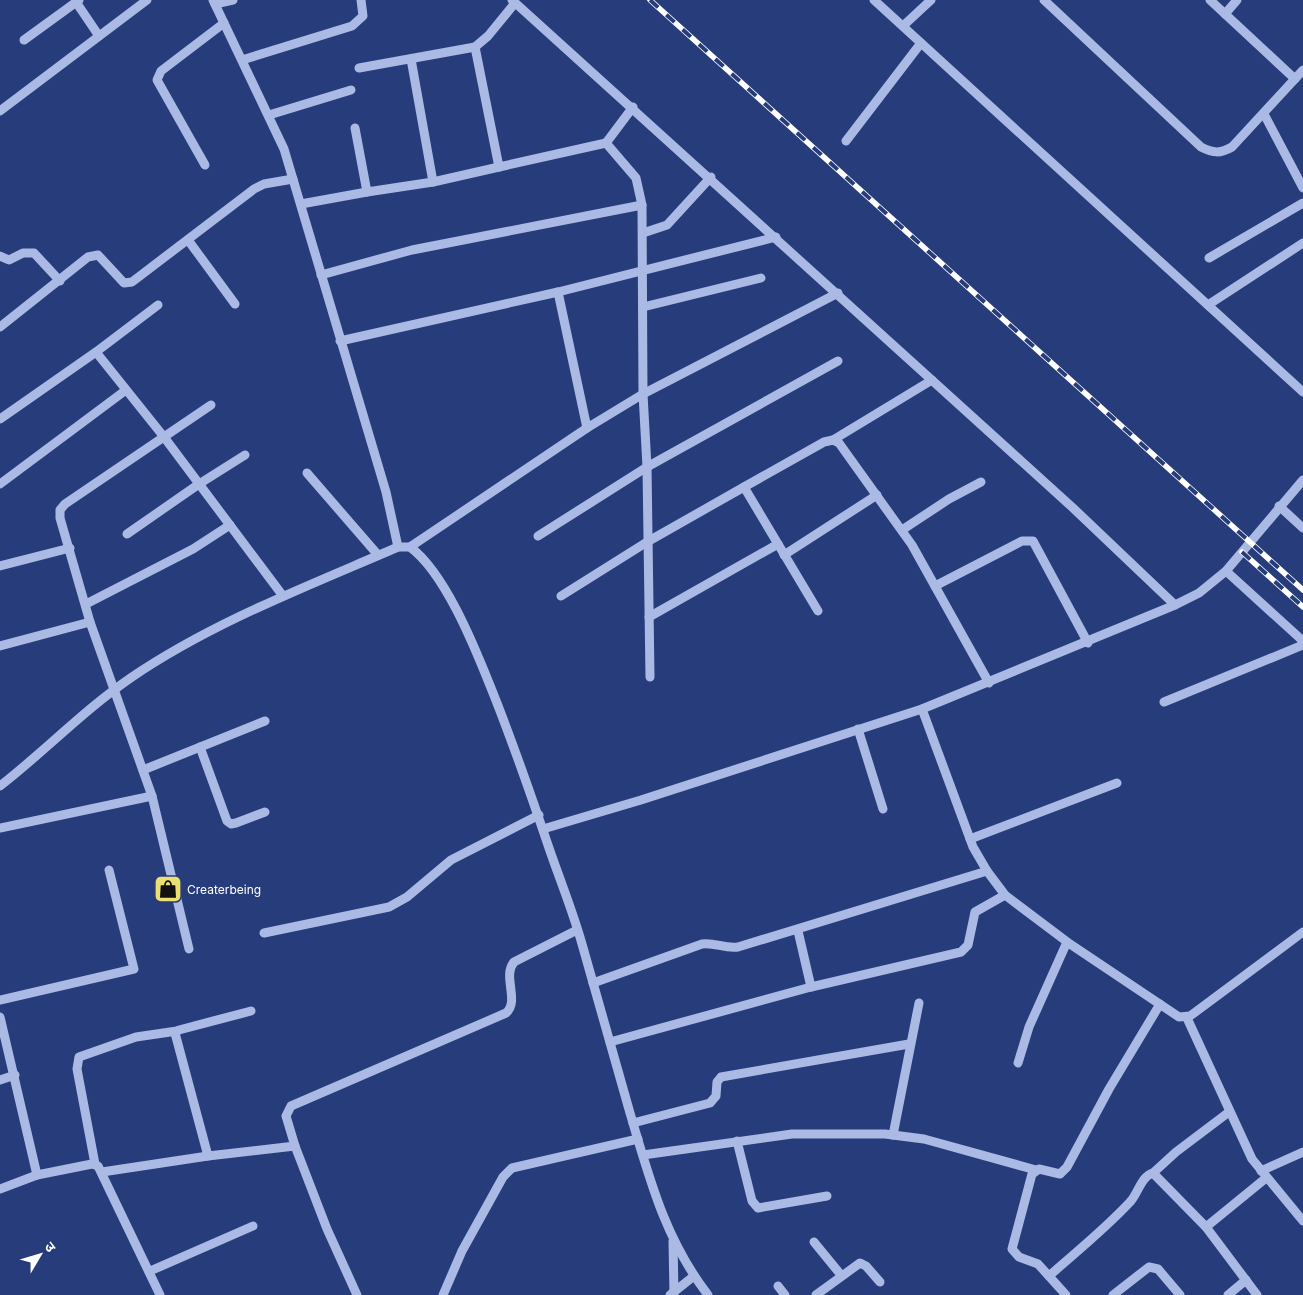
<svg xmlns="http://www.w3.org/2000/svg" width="1303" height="1295" font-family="Inter,'Noto Sans Devanagari',sans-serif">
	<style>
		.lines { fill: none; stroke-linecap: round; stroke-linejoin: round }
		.minor { stroke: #abbae4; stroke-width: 9 }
		.rail-casing { stroke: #fff; stroke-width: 5.5 }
		.rail { stroke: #273c7b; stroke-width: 4; stroke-dasharray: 11; stroke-linecap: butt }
		.labels { text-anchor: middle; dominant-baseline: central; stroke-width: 4; stroke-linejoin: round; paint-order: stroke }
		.poi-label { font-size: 12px; fill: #fff; stroke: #273c7b; text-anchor: start }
	</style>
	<rect width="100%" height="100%" fill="#273c7b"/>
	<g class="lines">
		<g class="minor">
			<path d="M 213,0 L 284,149 L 386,492 L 398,547"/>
			<path d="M 512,0 L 1072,507 L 1175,605"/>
			<path d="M 874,0 L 1303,392"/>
			<path d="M 1044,0 L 1201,147 C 1213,153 1220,154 1232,147 L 1303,70"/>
			<path d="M 1210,0 L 1295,79"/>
			<path d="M 76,2 L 99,36"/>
			<path d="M 215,4 L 233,0"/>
			<path d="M 1225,14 L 1237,0"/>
			<path d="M 903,26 L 931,0"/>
			<path d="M 24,40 L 79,0"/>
			<path d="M 475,47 L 499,167 L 606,143"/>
			<path d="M 411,59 L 433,182"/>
			<path d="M 242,60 L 352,26 L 363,16 L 361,0"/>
			<path d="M 359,68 L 475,47 L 488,36 L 515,3"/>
			<path d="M 633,107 L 606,143 L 636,178 L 642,205 L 643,394 L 647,467 L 650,677"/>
			<path d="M 0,111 L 147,0"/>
			<path d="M 1264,114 L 1303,188"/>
			<path d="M 269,115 L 351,90"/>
			<path d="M 355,128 L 367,192 L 433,182 L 499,167"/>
			<path d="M 846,141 L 921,43"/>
			<path d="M 205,165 L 157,80 L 161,71 L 224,23"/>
			<path d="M 301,204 L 367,192"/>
			<path d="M 643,233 L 667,225 L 711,177"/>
			<path d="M 188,240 L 235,304"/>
			<path d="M 0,256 L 9,260 L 23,253 L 34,253 L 60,281"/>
			<path d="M 1209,258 L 1303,203"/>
			<path d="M 321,275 L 412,250 L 642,205"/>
			<path d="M 558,292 L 587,428"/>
			<path d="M 158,305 L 96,352 L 164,437 L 283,596"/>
			<path d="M 1208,305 L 1303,243"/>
			<path d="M 643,307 L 761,278"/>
			<path d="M 0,327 L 88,257 L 98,255 L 124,283 L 132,282 L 254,189 L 264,184 L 293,179"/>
			<path d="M 340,341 L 558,292 L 776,237"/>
			<path d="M 0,419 L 96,352"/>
			<path d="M 833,440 L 932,380"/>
			<path d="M 307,473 L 378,555"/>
			<path d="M 0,484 L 126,390"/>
			<path d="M 744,487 L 824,442 L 833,440 L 839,443 L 912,545 L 989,683"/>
			<path d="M 1279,506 L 1303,528"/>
			<path d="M 902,530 L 949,499 L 981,482"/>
			<path d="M 127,534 L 199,484 L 245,455"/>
			<path d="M 538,536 L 647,467 L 838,361"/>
			<path d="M 410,547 L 587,428 L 643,394 L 838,293"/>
			<path d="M 784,555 L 877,495"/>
			<path d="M 0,566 L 70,548"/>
			<path d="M 1226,571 L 1303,641"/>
			<path d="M 935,586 L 1022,541 L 1033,541 L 1088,643"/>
			<path d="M 561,596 L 647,542 L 744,487 L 818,611"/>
			<path d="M 86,604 L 193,549 L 230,525"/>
			<path d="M 649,617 L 778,544"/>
			<path d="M 0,646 L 90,622"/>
			<path d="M 1164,702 L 1303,645"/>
			<path d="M 922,709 L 973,847 L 987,871 L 1005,895 L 1070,944 L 1179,1017 L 1190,1016 L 1303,932"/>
			<path d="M 858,729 L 883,809"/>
			<path d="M 200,747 L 227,821 L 231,824 L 236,823 L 265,812"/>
			<path d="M 143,770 L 265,721"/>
			<path d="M 0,786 C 45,751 85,709 132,677 C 213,622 308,586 398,547 L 410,547 C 444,572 473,643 489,683 C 511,737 530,792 549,848 C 560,880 573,912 582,944 C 598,1000 614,1057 630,1113 C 650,1180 665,1239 708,1295"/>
			<path d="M 0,828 L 152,796"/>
			<path d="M 543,829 L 641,800 L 922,709 L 1175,605 L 1199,593 L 1226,571 L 1303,480"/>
			<path d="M 970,839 L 1117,783"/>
			<path d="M 798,931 L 811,987"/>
			<path d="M 264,933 L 389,907 L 407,897 L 451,860 L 539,815"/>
			<path d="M 189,949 L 152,796 L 90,622 L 60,518 L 60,510 L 65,504 L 211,405"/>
			<path d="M 593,983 L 702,944 C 714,942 725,949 738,947 L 987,871"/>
			<path d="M 0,1000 L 134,969 L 109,870"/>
			<path d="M 0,1017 L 37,1175 L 0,1189"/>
			<path d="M 1187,1018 L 1252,1159 L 1303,1221"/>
			<path d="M 610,1042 L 811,987 L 961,952 L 968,945 L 975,912 L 1005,895"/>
			<path d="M 1018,1063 L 1029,1027 L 1067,942"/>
			<path d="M 0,1080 L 15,1075"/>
			<path d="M 633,1123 L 710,1103 L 716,1096 L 717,1082 L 721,1077 L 909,1044"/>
			<path d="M 893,1135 L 919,1003"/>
			<path d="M 737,1141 L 752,1201 L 758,1208 L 827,1196"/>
			<path d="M 295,1146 L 286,1116 L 291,1106 L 506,1013 C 520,1001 502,976 514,962 L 577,930"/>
			<path d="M 643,1155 L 792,1134 L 885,1134 L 924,1139 L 1036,1170"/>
			<path d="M 208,1156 L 175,1033 L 179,1030 L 251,1011"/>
			<path d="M 95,1164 L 77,1069 L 79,1057 L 136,1037 L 177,1031"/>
			<path d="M 1261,1171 L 1303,1152"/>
			<path d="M 102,1172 L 208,1156 L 295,1146 L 327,1229 L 357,1295"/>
			<path d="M 1153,1173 L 1176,1152 L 1229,1112"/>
			<path d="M 37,1175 L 92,1164 L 98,1166 L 160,1295"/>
			<path d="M 1206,1227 L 1266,1178"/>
			<path d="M 673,1241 L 674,1295"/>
			<path d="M 814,1242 L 841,1275"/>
			<path d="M 150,1271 L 253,1226"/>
			<path d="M 1049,1276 C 1076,1252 1105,1229 1130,1202 C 1138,1194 1141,1176 1153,1173 L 1206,1227 L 1257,1295"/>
			<path d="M 778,1286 L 785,1295"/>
			<path d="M 443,1295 L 462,1251 L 503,1177 L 512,1168 L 638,1139"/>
			<path d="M 670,1295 L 694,1276"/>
			<path d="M 816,1295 L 860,1263 L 866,1266 L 880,1282"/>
			<path d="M 1066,1295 L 1038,1264 L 1019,1257 L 1012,1249 L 1032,1174 L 1039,1169 L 1060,1174 L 1067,1167 L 1109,1089 L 1160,1004"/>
			<path d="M 1113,1295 L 1149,1267 L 1158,1269 L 1180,1295"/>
			<path d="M 1228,1295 L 1246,1280"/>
		</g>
		<defs>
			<g id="rail">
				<path d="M 650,0 L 1303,590"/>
				<path d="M 1242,552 L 1303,607"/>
			</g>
		</defs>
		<use href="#rail" class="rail-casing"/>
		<use href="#rail" class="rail"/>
	</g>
	<defs>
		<symbol id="shop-square" viewBox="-11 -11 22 22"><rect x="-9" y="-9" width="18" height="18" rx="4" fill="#ebdf71" stroke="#273c7b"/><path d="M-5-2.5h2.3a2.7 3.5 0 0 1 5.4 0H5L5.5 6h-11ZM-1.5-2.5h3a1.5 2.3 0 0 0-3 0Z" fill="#111"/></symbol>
	</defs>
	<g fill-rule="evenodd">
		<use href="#shop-square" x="152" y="873" width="32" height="32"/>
	</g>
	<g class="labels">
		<g class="poi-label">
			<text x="187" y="889">Createrbeing</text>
		</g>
	</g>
	<g transform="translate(40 1255) rotate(52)" stroke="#273c7b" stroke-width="4" paint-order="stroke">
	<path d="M0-4L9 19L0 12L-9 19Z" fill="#ffffff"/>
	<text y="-8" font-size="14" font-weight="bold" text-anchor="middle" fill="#ffffff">उ</text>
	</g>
</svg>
